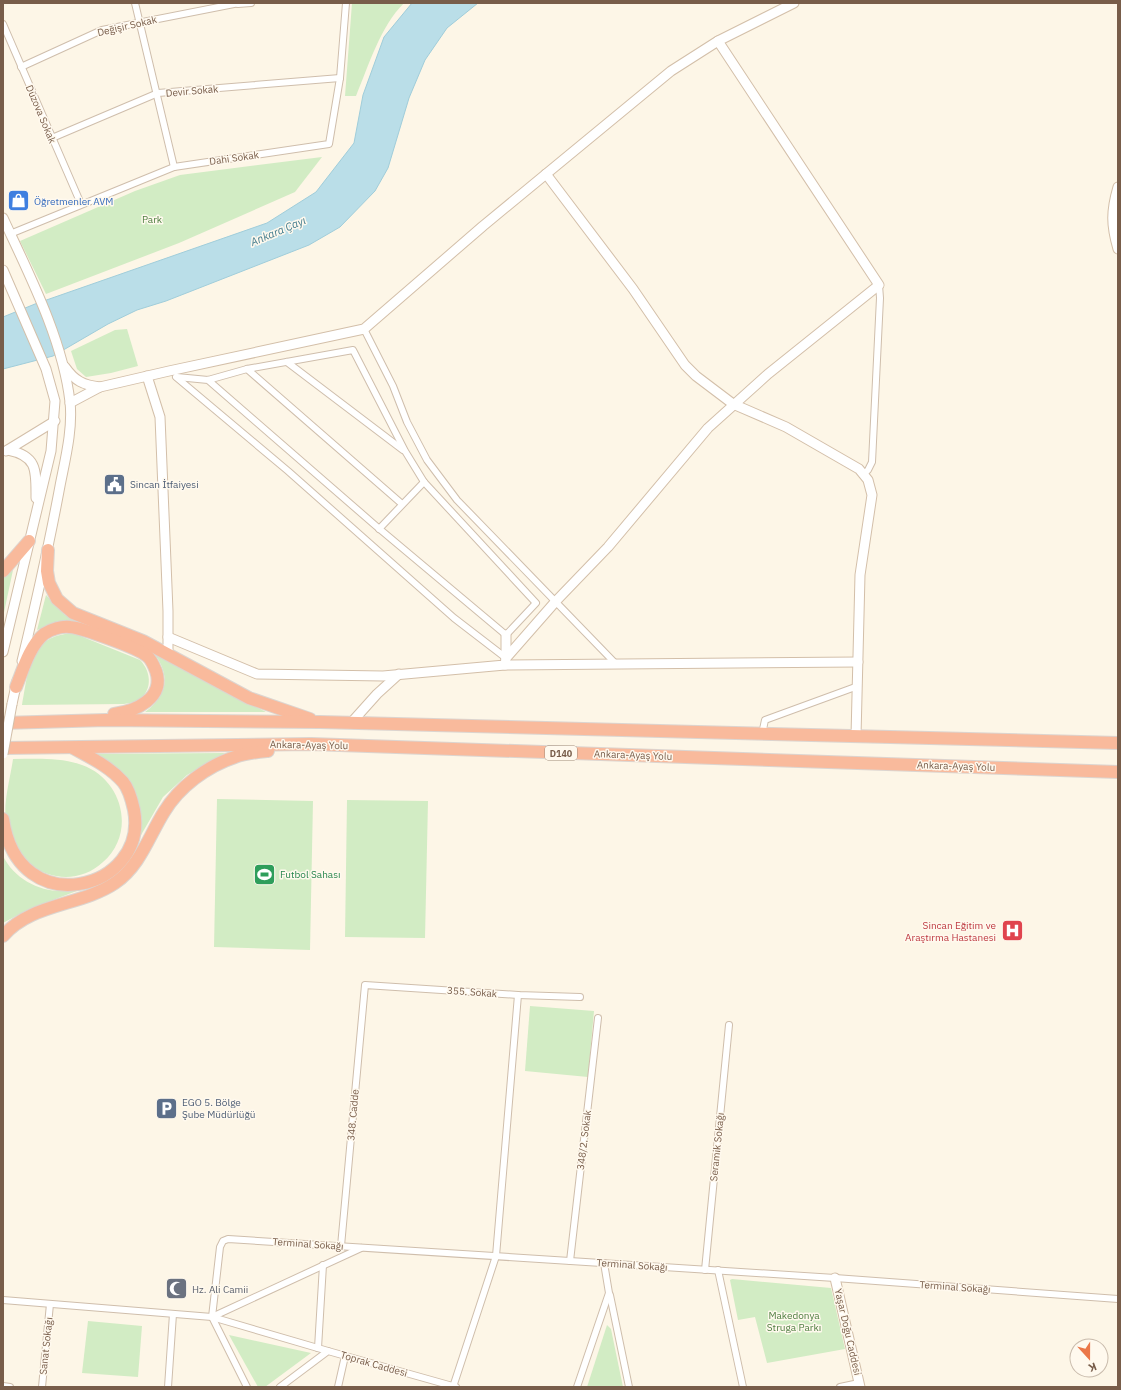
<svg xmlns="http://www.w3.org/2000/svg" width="1121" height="1390" font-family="'IBM Plex Sans',sans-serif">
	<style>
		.green { fill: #d2ecc4 }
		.water { fill: #badee8; stroke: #a0cdda }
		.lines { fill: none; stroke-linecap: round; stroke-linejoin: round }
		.street-casing { stroke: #cfbeac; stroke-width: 8 }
		.secondary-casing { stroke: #d3bfa9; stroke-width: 11 }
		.highway-casing { stroke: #dcd5d0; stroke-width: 14 }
		.street { stroke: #fff; stroke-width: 6 }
		.secondary { stroke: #fff; stroke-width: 9 }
		.highway { stroke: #f9ba9c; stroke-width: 12 }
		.secondary-bridge-casing { stroke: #d3bfa9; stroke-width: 11; stroke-linecap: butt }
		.secondary-bridge { stroke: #fff; stroke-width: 9 }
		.labels { text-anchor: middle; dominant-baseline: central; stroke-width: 3; stroke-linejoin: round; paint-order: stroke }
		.shield { fill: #fff9ee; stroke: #a08c7b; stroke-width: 1 }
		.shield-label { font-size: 9px; font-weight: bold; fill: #785d4a }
		.street-label { font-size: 10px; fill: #785d4a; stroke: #fff9ee }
		.shop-label { font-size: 10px; fill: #366cbe; stroke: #fff9ee; text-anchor: start }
		.park-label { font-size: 10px; fill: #4f7e41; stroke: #fff9ee }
		.service-label { font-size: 10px; fill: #4e5e75; stroke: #fff9ee; text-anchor: start }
		.leisure-label { font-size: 10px; fill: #27864d; stroke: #fff9ee; text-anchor: start }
		.health-label { font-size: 10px; fill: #be3a42; stroke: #fff9ee; text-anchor: end }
		.worship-label { font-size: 10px; fill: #5b616d; stroke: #fff9ee; text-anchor: start }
		.water-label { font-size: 11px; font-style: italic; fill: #427b8c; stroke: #fff9ee }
	</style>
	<rect width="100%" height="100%" fill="#fdf6e7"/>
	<g class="green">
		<path d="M 352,3 L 404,3 C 380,27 369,65 356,96 L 345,96 Z"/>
		<path d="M 322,157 L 295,192 L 179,243 L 46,294 L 20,241 L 135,191 L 180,175 Z"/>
		<path d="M 127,329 L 138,366 L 111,373 L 86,377 L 77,369 L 71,351 L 115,330 Z"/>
		<path d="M 13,570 L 3,617 L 3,578 Z"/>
		<path d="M 46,595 L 65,615 L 79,622 C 63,620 51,624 37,630 Z"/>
		<path d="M 73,633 L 140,660 C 152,672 153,693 136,701 C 133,703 127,703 124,704 L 22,705 C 29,670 28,636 73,633 Z"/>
		<path d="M 153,652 L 266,712 L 145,712 C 168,695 171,675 153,652 Z"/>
		<path d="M 225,753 L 187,775 L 163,797 L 126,861 L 135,806 L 94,754 Z"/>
		<path d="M 13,759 C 36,759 59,757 82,765 C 122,779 137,832 103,862 C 82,882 51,881 29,864 C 26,861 22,859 20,856 C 16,852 15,844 13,839 C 11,834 7,828 6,822 C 3,802 10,780 13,759 Z"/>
		<path d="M 217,799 L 313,801 L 310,950 L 214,947 Z"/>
		<path d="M 347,800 L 428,801 L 425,938 L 345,937 Z"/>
		<path d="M 3,856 C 14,878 37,891 62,891 C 71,891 81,888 90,886 L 29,909 L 3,923 Z"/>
		<path d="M 530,1006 L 594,1011 L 588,1077 L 525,1071 Z"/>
		<path d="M 732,1279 L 831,1288 L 845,1349 L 767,1363 L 755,1317 L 738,1320 L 730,1280 Z"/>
		<path d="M 88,1321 L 142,1326 L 138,1377 L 82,1373 Z"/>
		<path d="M 607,1325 L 611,1329 L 623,1387 L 587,1387 Z"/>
		<path d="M 229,1335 L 311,1353 L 265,1387 L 258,1387 Z"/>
	</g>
	<path class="water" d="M 412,3 L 478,3 L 447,28 L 425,60 L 409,98 L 388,168 L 375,191 L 340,227 L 309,245 L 166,301 L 137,310 L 108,324 L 53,356 L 3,369 L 3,317 L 35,304 L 267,223 L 316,192 L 354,143 L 363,95 L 384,37 Z"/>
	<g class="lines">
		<defs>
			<g id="street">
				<path d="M 135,3 L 174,167"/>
				<path d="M 238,4 L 251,3"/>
				<path d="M 3,24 L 81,204"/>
				<path d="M 21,67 L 102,30 L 239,3"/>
				<path d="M 52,138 L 158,93 L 340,78"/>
				<path d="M 10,234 L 174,167 L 329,144 L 340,78 L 346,3"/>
				<path d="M 364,329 L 393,386 L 407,422 L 427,460 L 457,500 L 615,663"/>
				<path d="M 287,362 L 403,450"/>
				<path d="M 247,369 L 402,504"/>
				<path d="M 176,377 L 288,471 L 454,618 L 506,658"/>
				<path d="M 177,377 L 208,380 L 247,369 L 353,350 L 405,451 L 424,482 L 536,603 L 506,635 L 376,526 L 208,380"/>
				<path d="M 864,474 L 868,470 L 872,462 L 880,298 L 879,285"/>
				<path d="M 379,529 L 424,482"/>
				<path d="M 762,734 L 765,720 L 858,686"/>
				<path d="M 341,1246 L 365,985 L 518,995 L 580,997"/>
				<path d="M 570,1261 L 598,1018"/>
				<path d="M 705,1270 L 729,1025"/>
				<path d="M 718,1270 L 743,1387"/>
				<path d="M 610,1295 L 629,1387"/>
				<path d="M 3,1300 L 212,1317 L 328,1351"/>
				<path d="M 212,1317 L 220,1247 L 223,1241 L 228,1239 L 835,1278 L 1118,1299"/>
				<path d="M 212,1317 L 361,1248"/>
				<path d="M 212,1317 L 247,1387"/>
				<path d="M 318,1348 L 323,1265"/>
				<path d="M 3,1386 L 10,1387"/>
				<path d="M 42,1387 L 50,1304"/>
				<path d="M 168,1387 L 173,1314"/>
				<path d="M 280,1387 L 328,1351 L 456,1387"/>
				<path d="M 338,1387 L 345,1356"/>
				<path d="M 453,1387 L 496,1256 L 518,995"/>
				<path d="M 577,1387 L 609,1293 L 604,1263"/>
				<path d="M 840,1387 L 859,1383"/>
			</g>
			<g id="secondary">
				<path d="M 546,174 L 633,289 L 685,365 L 696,376 L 733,404 L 786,427 L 859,469 L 868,480 L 872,495 L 860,575 L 856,736"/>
				<path d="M 1118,187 C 1111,211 1111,225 1118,249"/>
				<path d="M 3,218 C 29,274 63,340 70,402 C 73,429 65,460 60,486 C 49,545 36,603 22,661"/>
				<path d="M 3,270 L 46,369 L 55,401 L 51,451 L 3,652"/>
				<path d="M 65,367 C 75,381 83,385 100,387"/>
				<path d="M 147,376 L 160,417 L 168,611 L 168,654"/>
				<path d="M 70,403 L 100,387 L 169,371 L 364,329 L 483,226 L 671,71 L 718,41 L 794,3"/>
				<path d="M 8,450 C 38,456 36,471 36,498"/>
				<path d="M 6,451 L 55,421"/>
				<path d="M 506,635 L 506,658"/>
				<path d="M 168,637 L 257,674 L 383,676 L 505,665 L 506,658 L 556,601 L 608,547 L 708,428 L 768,374 L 879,285 L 718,41"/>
				<path d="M 505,665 L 858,662"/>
				<path d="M 12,704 L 17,681"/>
				<path d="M 351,723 L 377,694 L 399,674"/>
				<path d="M 835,1278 L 860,1387"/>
			</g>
			<g id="highway">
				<path d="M 48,550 L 47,571 L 49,583 L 57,599 L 73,613 L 143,641 L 249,698 L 310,719"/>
				<path d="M 3,571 L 29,541"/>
				<path d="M 16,687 C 23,670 29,647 44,634 C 51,629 62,626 70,627 C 82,628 138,648 147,656 C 151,659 154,666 156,671 C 165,698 136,711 114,714"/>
				<path d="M 3,723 L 106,720 L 320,722 L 1118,743"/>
				<path d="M 3,748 L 311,744 L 1118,772"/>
				<path d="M 3,819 C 18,924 149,890 134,810 C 132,801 129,789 123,782 C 109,766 91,758 73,748"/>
				<path d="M 3,936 C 31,903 81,906 115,883 C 140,866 149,836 164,812 C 179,787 207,766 235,757 C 245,753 257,752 268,751"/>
			</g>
		</defs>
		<use href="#street" class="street-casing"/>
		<use href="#secondary" class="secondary-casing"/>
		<use href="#highway" class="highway-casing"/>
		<use href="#street" class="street"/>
		<use href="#secondary" class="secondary"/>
		<use href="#highway" class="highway"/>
		<defs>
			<path id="secondary-bridge" d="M 3,754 L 12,704"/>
		</defs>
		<use href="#secondary-bridge" class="secondary-bridge-casing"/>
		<use href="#secondary-bridge" class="secondary-bridge"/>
	</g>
	<defs>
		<symbol id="shop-square" viewBox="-11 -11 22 22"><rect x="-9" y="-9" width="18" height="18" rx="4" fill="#3f7fe0" stroke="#fff9ee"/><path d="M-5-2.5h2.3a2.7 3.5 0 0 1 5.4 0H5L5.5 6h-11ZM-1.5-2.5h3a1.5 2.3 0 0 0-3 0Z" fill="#fff"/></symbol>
		<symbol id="civic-square" viewBox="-11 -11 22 22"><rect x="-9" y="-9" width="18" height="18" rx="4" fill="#5c6f8a" stroke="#fff9ee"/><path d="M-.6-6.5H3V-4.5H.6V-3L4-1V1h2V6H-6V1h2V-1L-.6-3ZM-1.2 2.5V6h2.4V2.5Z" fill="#fff"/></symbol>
		<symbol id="stadium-square" viewBox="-11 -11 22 22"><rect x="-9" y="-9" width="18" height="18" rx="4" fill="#2e9e5b" stroke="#fff9ee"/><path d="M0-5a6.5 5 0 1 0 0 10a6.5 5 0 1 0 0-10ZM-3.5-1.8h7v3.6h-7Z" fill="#fff"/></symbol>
		<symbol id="hospital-square" viewBox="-11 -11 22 22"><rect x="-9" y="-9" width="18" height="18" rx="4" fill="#e0444e" stroke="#fff9ee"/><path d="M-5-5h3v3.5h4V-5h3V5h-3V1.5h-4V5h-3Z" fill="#fff"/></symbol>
		<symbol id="parking-square" viewBox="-11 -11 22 22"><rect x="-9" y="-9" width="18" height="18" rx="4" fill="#5c6f8a" stroke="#fff9ee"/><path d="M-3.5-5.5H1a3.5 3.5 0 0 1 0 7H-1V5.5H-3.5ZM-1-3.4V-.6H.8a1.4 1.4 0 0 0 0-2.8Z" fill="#fff"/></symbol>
		<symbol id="mosque-square" viewBox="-11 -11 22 22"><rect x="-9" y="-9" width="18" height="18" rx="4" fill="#6b7280" stroke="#fff9ee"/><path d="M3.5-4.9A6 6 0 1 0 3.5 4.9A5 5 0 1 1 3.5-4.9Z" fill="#fff"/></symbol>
	</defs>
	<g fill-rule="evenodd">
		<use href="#shop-square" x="6" y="188" width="25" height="25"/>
		<use href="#civic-square" x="102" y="472" width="25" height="25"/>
		<use href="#stadium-square" x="252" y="862" width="25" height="25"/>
		<use href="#hospital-square" x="1000" y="918" width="25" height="25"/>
		<use href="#parking-square" x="154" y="1096" width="25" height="25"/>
		<use href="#mosque-square" x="164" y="1276" width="25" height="25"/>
	</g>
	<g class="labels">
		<rect class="shield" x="545" y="746" width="32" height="14" rx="3"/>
		<g class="shield-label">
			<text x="561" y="753">D140</text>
		</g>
		<g class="street-label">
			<text transform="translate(127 26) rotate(-13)">Değişir Sokak</text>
			<text transform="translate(192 91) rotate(-5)">Devir Sokak</text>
			<text transform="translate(41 114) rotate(67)">Düzova Sokak</text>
			<text transform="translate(234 158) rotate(-8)">Dahi Sokak</text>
			<text transform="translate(309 745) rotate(1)">Ankara-Ayaş Yolu</text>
			<text transform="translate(633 755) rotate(2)">Ankara-Ayaş Yolu</text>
			<text transform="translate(956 766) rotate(2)">Ankara-Ayaş Yolu</text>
			<text transform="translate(472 992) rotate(4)">355. Sokak</text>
			<text transform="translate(353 1115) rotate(-85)">348. Cadde</text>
			<text transform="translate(584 1140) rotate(-83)">348/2. Sokak</text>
			<text transform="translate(717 1147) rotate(-84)">Seramik Sokağı</text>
			<text transform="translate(308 1244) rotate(4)">Terminal Sokağı</text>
			<text transform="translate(632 1265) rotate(4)">Terminal Sokağı</text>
			<text transform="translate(955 1287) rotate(4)">Terminal Sokağı</text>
			<text transform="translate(848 1332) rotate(77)">Yaşar Doğu Caddesi</text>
			<text transform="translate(46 1346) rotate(-84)">Sanat Sokağı</text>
			<text transform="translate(374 1364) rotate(16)">Toprak Caddesi</text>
		</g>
		<g class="shop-label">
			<text x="34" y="201">Öğretmenler AVM</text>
		</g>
		<g class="park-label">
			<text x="152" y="219">Park</text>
			<text x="794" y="1315">Makedonya<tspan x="794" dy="12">Struga Parkı</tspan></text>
		</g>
		<g class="service-label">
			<text x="130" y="484">Sincan İtfaiyesi</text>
			<text x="182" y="1102">EGO 5. Bölge<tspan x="182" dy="12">Şube Müdürlüğü</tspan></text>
		</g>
		<g class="leisure-label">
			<text x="280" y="874">Futbol Sahası</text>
		</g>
		<g class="health-label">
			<text x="996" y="925">Sincan Eğitim ve<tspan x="996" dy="12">Araştırma Hastanesi</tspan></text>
		</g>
		<g class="worship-label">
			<text x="192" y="1289">Hz. Ali Camii</text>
		</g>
		<g class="water-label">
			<text transform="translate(278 231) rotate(-23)">Ankara Çayı</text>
		</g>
	</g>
	<rect width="1121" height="1390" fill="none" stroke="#785d4a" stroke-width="8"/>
	<g transform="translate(1089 1358) rotate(159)"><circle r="19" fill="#fff9ee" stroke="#c9bbac"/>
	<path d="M0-3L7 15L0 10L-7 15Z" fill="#eb7748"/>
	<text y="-6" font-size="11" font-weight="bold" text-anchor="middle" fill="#785d4a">K</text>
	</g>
</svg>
